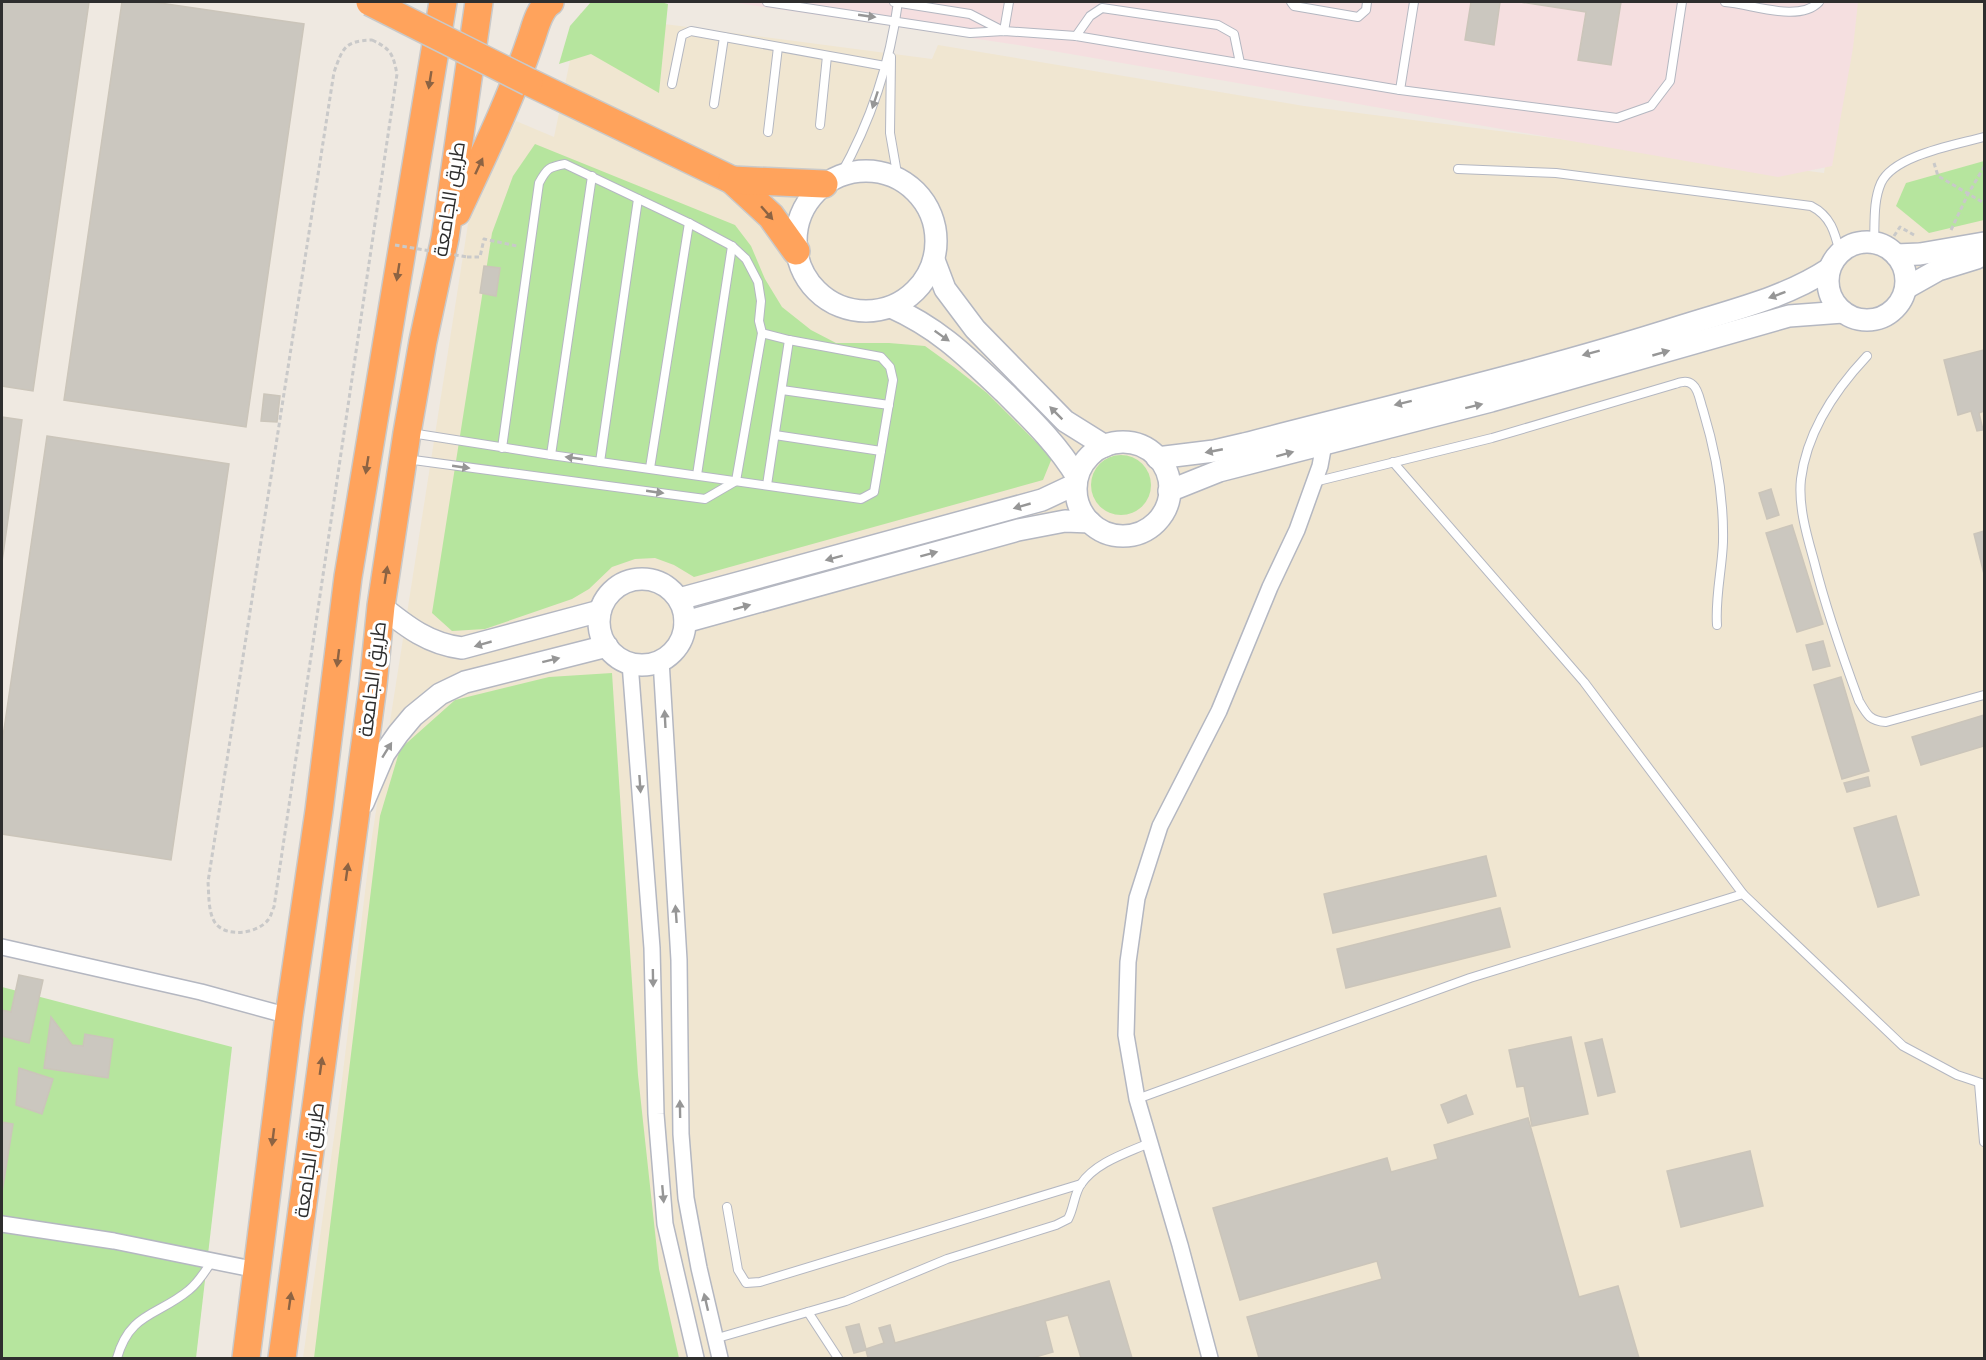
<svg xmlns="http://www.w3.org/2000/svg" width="1986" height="1360" font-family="Cabin,Cairo,sans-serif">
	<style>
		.education { fill: #f0e6d1 }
		.medical { fill: #f5dfe0 }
		.green { fill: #b6e59e }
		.building { fill: #cbc7bf; stroke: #cbc5ba; stroke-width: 1.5 }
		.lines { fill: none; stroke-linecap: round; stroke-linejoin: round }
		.lane-casing { stroke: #b4b7c1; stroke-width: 10 }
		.street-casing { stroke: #b4b7c1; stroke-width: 18 }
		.secondary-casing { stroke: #b4b7c1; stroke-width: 24 }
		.highway-casing { stroke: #c9c9c9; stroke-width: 30 }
		.path { stroke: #c9c9c9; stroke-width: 3; stroke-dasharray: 4.5 3; stroke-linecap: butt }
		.lane { stroke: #fff; stroke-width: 8 }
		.street { stroke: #fff; stroke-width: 15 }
		.secondary { stroke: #fff; stroke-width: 21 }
		.highway { stroke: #ffa35c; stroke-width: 27 }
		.highway-bridge-casing { stroke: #c9c9c9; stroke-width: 30; stroke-linecap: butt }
		.path-bridge { stroke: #c9c9c9; stroke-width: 3; stroke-dasharray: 4.5 3; stroke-linecap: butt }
		.highway-bridge { stroke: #ffa35c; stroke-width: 27 }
		.oneway { fill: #969696 }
		.oneway2 { fill: #8c6343 }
		.labels { text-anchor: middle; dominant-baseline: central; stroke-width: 6; stroke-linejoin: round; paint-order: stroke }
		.street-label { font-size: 20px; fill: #2e2e2e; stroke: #fff }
	</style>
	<rect width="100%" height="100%" fill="#efe9e1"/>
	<path class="education" d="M 1851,2 L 1984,2 L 1984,1358 L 303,1358 L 342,1080 L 371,843 L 468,224 L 516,121 L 554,137 L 580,13 L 932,59 L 938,45 L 1304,106 L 1824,173 Z"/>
	<path class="medical" d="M 731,2 L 1858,2 L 1853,48 L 1832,166 L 1778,177 L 1024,46 Z"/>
	<g class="green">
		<path d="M 591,2 L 661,2 L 668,4 L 659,93 L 591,54 L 559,64 L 570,26 Z"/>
		<path d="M 535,144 L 735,225 L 751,246 L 765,279 L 782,307 L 811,330 L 836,343 L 889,343 L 925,346 L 954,367 L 987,393 L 1052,458 L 1043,480 L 694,577 L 674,565 L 655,558 L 635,559 L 612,567 L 589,589 L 572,599 L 485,629 L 452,631 L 432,613 L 492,233 L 513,176 Z"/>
		<path d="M 1984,161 L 1984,220 L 1929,233 L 1896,206 L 1906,183 Z"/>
		<circle cx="1121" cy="485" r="30"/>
		<path d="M 612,673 L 638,1075 L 659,1269 L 679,1358 L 314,1358 L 380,816 L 400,749 L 455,700 L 549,677 Z"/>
		<path d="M 2,987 L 232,1047 L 196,1358 L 2,1358 Z"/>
	</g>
	<g class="building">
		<path d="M 2,2 L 89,2 L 33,391 L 2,386 Z"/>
		<path d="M 122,2 L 153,2 L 304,24 L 246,427 L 64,400 Z"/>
		<path d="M 1471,2 L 1500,2 L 1494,45 L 1465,40 Z"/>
		<path d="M 1520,2 L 1621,2 L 1611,65 L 1578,60 L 1586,12 Z"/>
		<path d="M 484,266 L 500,268 L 496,296 L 480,293 Z"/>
		<path d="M 1984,350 L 1984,411 L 1979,413 L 1983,430 L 1977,431 L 1971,411 L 1958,415 L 1944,360 Z"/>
		<path d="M 264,394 L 280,396 L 277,422 L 261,421 Z"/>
		<path d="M 2,417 L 22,420 L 2,562 Z"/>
		<path d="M 47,436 L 229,464 L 171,860 L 2,834 L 2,743 Z"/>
		<path d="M 1771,489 L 1779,515 L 1767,519 L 1759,493 Z"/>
		<path d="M 1792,525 L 1823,624 L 1797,632 L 1766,533 Z"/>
		<path d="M 1984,531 L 1984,574 L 1974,534 Z"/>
		<path d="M 1823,641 L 1830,666 L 1813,670 L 1806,645 Z"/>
		<path d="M 1841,677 L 1869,771 L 1842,779 L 1814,685 Z"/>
		<path d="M 1984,715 L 1984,746 L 1921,765 L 1912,737 Z"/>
		<path d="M 1868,777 L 1870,786 L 1847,792 L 1844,783 Z"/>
		<path d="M 1896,816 L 1919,895 L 1878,907 L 1854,828 Z"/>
		<path d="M 1486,856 L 1496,896 L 1333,933 L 1324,894 Z"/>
		<path d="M 1500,908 L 1510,947 L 1346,988 L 1337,949 Z"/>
		<path d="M 19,975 L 43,980 L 29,1043 L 2,1036 L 2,1010 L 11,1012 Z"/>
		<path d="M 51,1017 L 72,1045 L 83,1046 L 85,1034 L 113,1039 L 108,1078 L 44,1068 Z"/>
		<path d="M 1571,1037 L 1588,1114 L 1532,1126 L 1524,1086 L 1517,1087 L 1509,1050 Z"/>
		<path d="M 1602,1039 L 1615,1092 L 1598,1096 L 1585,1043 Z"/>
		<path d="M 19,1068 L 53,1079 L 42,1114 L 16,1105 Z"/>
		<path d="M 1466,1095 L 1473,1114 L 1448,1123 L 1441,1105 Z"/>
		<path d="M 1528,1118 L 1579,1297 L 1618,1286 L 1639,1358 L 1259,1358 L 1247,1317 L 1382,1279 L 1377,1261 L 1240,1300 L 1213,1208 L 1387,1158 L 1391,1172 L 1438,1159 L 1434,1145 Z"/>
		<path d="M 2,1122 L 13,1124 L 2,1193 Z"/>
		<path d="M 1750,1151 L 1763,1206 L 1681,1227 L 1667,1171 Z"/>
		<path d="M 1109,1281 L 1132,1358 L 1081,1358 L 1068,1315 L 1045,1321 L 1053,1352 L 1032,1358 L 868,1358 L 866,1350 L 854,1353 L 846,1327 L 859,1324 L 866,1349 L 884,1343 L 879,1328 L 890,1325 L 895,1343 Z"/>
	</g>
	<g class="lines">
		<defs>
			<g id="lane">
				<path d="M 767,2 L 970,33 L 1004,31 L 1076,36 L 1400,90 L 1617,118 L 1651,106 L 1670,81 L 1682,2"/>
				<path d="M 894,2 L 970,14 L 1003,31"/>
				<path d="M 1291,2 L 1294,6 L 1358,17 L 1366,10 L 1367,2"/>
				<path d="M 1725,2 C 1752,4 1799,23 1819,2"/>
				<path d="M 1004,31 L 1009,2"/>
				<path d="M 1076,36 L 1090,16 L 1102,8 L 1218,25 L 1234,34 L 1240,63"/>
				<path d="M 891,57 L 890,133 L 898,179"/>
				<path d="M 672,84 L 682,35 L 691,31 L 885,66"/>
				<path d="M 1400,90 L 1414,2"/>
				<path d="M 714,104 L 724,37"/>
				<path d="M 820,125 L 827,56"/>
				<path d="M 768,132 L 778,47"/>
				<path d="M 1458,169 L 1556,173 L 1811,206 C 1831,216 1835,233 1840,253"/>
				<path d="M 840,176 C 871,121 890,64 898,2"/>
				<path d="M 1874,242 C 1875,223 1873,201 1881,183 C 1894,155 1956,145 1984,137"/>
				<path d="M 1867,356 C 1835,390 1807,432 1801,479 C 1798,506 1807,536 1814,561 C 1826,609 1842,655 1859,701 C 1867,715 1870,721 1886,722 L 1984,695"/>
				<path d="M 782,390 L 889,405"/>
				<path d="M 411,433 L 551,455 L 861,499 L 874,492 L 893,380 L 890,367 L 881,357 L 789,340 L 762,333 L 759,321 L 761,301 L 758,282 L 746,259 L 732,246 L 689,223 L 565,164 C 549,167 547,168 539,183 L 502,448"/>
				<path d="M 775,435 L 881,451"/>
				<path d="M 551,455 L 592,176"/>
				<path d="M 406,459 L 705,499 L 736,481 L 762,333"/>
				<path d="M 600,462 L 638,199"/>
				<path d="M 650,468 L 689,223"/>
				<path d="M 697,475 L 732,246"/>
				<path d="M 1314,482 L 1492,438 L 1675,384 C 1682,382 1687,380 1693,385 C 1699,390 1700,402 1703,410 C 1716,453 1724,497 1723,542 C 1722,570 1715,597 1717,625"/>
				<path d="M 767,485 L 789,340"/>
				<path d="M 1743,894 L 1903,1046 L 1957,1075 L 1984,1084"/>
				<path d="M 1979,1083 L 1984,1142"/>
				<path d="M 1137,1099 L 1470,978 L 1743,894 L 1584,682 L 1393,462"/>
				<path d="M 727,1207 L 738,1270 L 746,1283 L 760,1282 L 1081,1184"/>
				<path d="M 808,1312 L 838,1358"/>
				<path d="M 714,1339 L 846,1301 L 947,1259 L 1056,1225 L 1068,1219 C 1074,1208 1074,1194 1081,1184 C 1096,1162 1127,1153 1149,1143"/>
				<path d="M 117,1358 C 130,1312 158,1316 189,1290 C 199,1282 205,1271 212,1261"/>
			</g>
			<g id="street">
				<path d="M 661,660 L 679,960 L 681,1134 L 686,1198 L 699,1268 L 720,1358"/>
				<path d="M 630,663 L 652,948 L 656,1114 L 665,1224 L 696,1358"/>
				<path d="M 2,947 L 201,992 L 289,1016"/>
				<path d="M 2,1224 L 114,1241 L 257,1270"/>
				<path d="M 1210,1358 L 1180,1245 L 1137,1099 L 1126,1035 L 1128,962 L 1137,898 L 1160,826 L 1219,711 L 1270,587 L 1297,530 L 1320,466 L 1324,444"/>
			</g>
			<g id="secondary">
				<circle cx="866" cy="241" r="70"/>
				<circle cx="1867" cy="281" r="39"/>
				<path d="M 1896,255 L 1920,254 L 1984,243"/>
				<path d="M 934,260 L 945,289 L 975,329 L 1065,421 L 1105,446"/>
				<path d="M 1906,288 L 1938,270 L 1977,258"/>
				<path d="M 891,307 C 940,329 967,357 1005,393 C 1031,419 1058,445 1077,477"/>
				<circle cx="1123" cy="489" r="47"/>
				<path d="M 1157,458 L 1214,451 L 1244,444 C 1390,406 1538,372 1682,326 C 1732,310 1785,298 1829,269"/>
				<path d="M 1169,491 L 1219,471 L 1491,401 L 1789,316 L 1843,312"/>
				<circle cx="642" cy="622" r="43"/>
				<path d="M 679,599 L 1042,500 L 1076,484"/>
				<path d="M 381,606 C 407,627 429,644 462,648 L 600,611"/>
				<path d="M 685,622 L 1018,530 L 1065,521 L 1090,522"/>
				<path d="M 363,803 L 384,754 L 398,734 L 413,716 L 440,694 L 465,682 L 607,646"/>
			</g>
			<g id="highway">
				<path d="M 529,82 L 732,180 L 771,216 L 796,251"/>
				<path d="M 732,180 L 824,184"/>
				<path d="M 457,212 C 483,156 510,101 530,42 C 535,29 538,10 550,2"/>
				<path d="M 246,1358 L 289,1016 L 319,811 L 348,577 L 443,2"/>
				<path d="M 282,1358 L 373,685 L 381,606 L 407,433 L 423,341 L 445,238 L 479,2"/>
			</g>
		</defs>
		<use href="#lane" class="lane-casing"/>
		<use href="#street" class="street-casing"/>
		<use href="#secondary" class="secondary-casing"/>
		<use href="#highway" class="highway-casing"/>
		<g class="path">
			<path d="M 372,40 C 391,49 393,54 397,74 L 274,907 C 272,910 271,917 268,920 C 258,933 228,938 216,924 C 208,914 209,895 208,882 L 334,72 C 343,48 344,41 372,40 Z"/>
			<path d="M 1934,163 L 1938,176 L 1984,203"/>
			<path d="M 1951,230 L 1968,194 L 1984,167"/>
			<path d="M 1894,236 L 1900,227 L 1914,235"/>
			<path d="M 467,257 L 480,257 L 484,239 L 517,246"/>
		</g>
		<use href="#lane" class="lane"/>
		<use href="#street" class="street"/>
		<use href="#secondary" class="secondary"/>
		<use href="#highway" class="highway"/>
		<defs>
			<path id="highway-bridge" d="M 370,2 L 529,82"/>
		</defs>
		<use href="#highway-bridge" class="highway-bridge-casing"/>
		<path class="path-bridge" d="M 395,245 L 467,257"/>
		<use href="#highway-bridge" class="highway-bridge"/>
	</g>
	<defs><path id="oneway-solid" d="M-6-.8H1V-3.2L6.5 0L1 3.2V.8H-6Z" transform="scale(1.5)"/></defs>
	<g class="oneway">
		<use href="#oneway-solid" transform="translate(867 16) rotate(8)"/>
		<use href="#oneway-solid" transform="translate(875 100) rotate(108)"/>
		<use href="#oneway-solid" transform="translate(1777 295) rotate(160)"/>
		<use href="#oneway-solid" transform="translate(942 336) rotate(35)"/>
		<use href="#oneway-solid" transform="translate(1591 353) rotate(165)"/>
		<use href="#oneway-solid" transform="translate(1661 353) rotate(-16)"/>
		<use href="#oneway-solid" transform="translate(1403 403) rotate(166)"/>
		<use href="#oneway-solid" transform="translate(1474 406) rotate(-14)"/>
		<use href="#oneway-solid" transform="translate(1056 413) rotate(-135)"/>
		<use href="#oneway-solid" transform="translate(1214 451) rotate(169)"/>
		<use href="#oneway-solid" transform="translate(1285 454) rotate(-15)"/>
		<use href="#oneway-solid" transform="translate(574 458) rotate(-172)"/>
		<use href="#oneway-solid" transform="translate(461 467) rotate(8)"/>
		<use href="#oneway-solid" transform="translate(655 492) rotate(8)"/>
		<use href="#oneway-solid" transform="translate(1022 506) rotate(164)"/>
		<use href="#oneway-solid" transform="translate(929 554) rotate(-15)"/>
		<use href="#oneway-solid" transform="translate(834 558) rotate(165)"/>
		<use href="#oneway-solid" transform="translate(742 607) rotate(-15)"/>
		<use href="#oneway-solid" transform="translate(483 644) rotate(164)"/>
		<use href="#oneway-solid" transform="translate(551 660) rotate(-14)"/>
		<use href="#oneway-solid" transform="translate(665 719) rotate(-93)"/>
		<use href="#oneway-solid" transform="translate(387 750) rotate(-58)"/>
		<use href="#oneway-solid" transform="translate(640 784) rotate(86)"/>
		<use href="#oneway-solid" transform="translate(676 914) rotate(-94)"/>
		<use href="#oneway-solid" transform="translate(653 978) rotate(89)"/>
		<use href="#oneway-solid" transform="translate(680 1109) rotate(-91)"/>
		<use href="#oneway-solid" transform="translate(663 1194) rotate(85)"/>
		<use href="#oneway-solid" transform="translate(706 1302) rotate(-103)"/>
	</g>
	<g class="oneway2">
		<use href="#oneway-solid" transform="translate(430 80) rotate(99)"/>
		<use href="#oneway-solid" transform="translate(479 166) rotate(-65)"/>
		<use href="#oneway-solid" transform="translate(767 213) rotate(49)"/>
		<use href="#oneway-solid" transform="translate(398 272) rotate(99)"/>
		<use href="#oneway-solid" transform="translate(367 465) rotate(99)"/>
		<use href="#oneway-solid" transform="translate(386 575) rotate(-81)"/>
		<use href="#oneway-solid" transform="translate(338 658) rotate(97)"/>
		<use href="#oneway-solid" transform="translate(347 872) rotate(-82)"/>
		<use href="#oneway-solid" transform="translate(321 1066) rotate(-82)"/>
		<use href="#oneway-solid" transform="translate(273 1137) rotate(97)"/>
		<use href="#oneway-solid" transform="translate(290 1301) rotate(-82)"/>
	</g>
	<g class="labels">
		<g class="street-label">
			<text transform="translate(449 199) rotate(-81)">طريق الجامعة</text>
			<text transform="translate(372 679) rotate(-83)">طريق الجامعة</text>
			<text transform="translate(309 1160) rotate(-82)">طريق الجامعة</text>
		</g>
	</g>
	<rect width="1986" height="1360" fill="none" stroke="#2e2e2e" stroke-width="6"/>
</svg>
